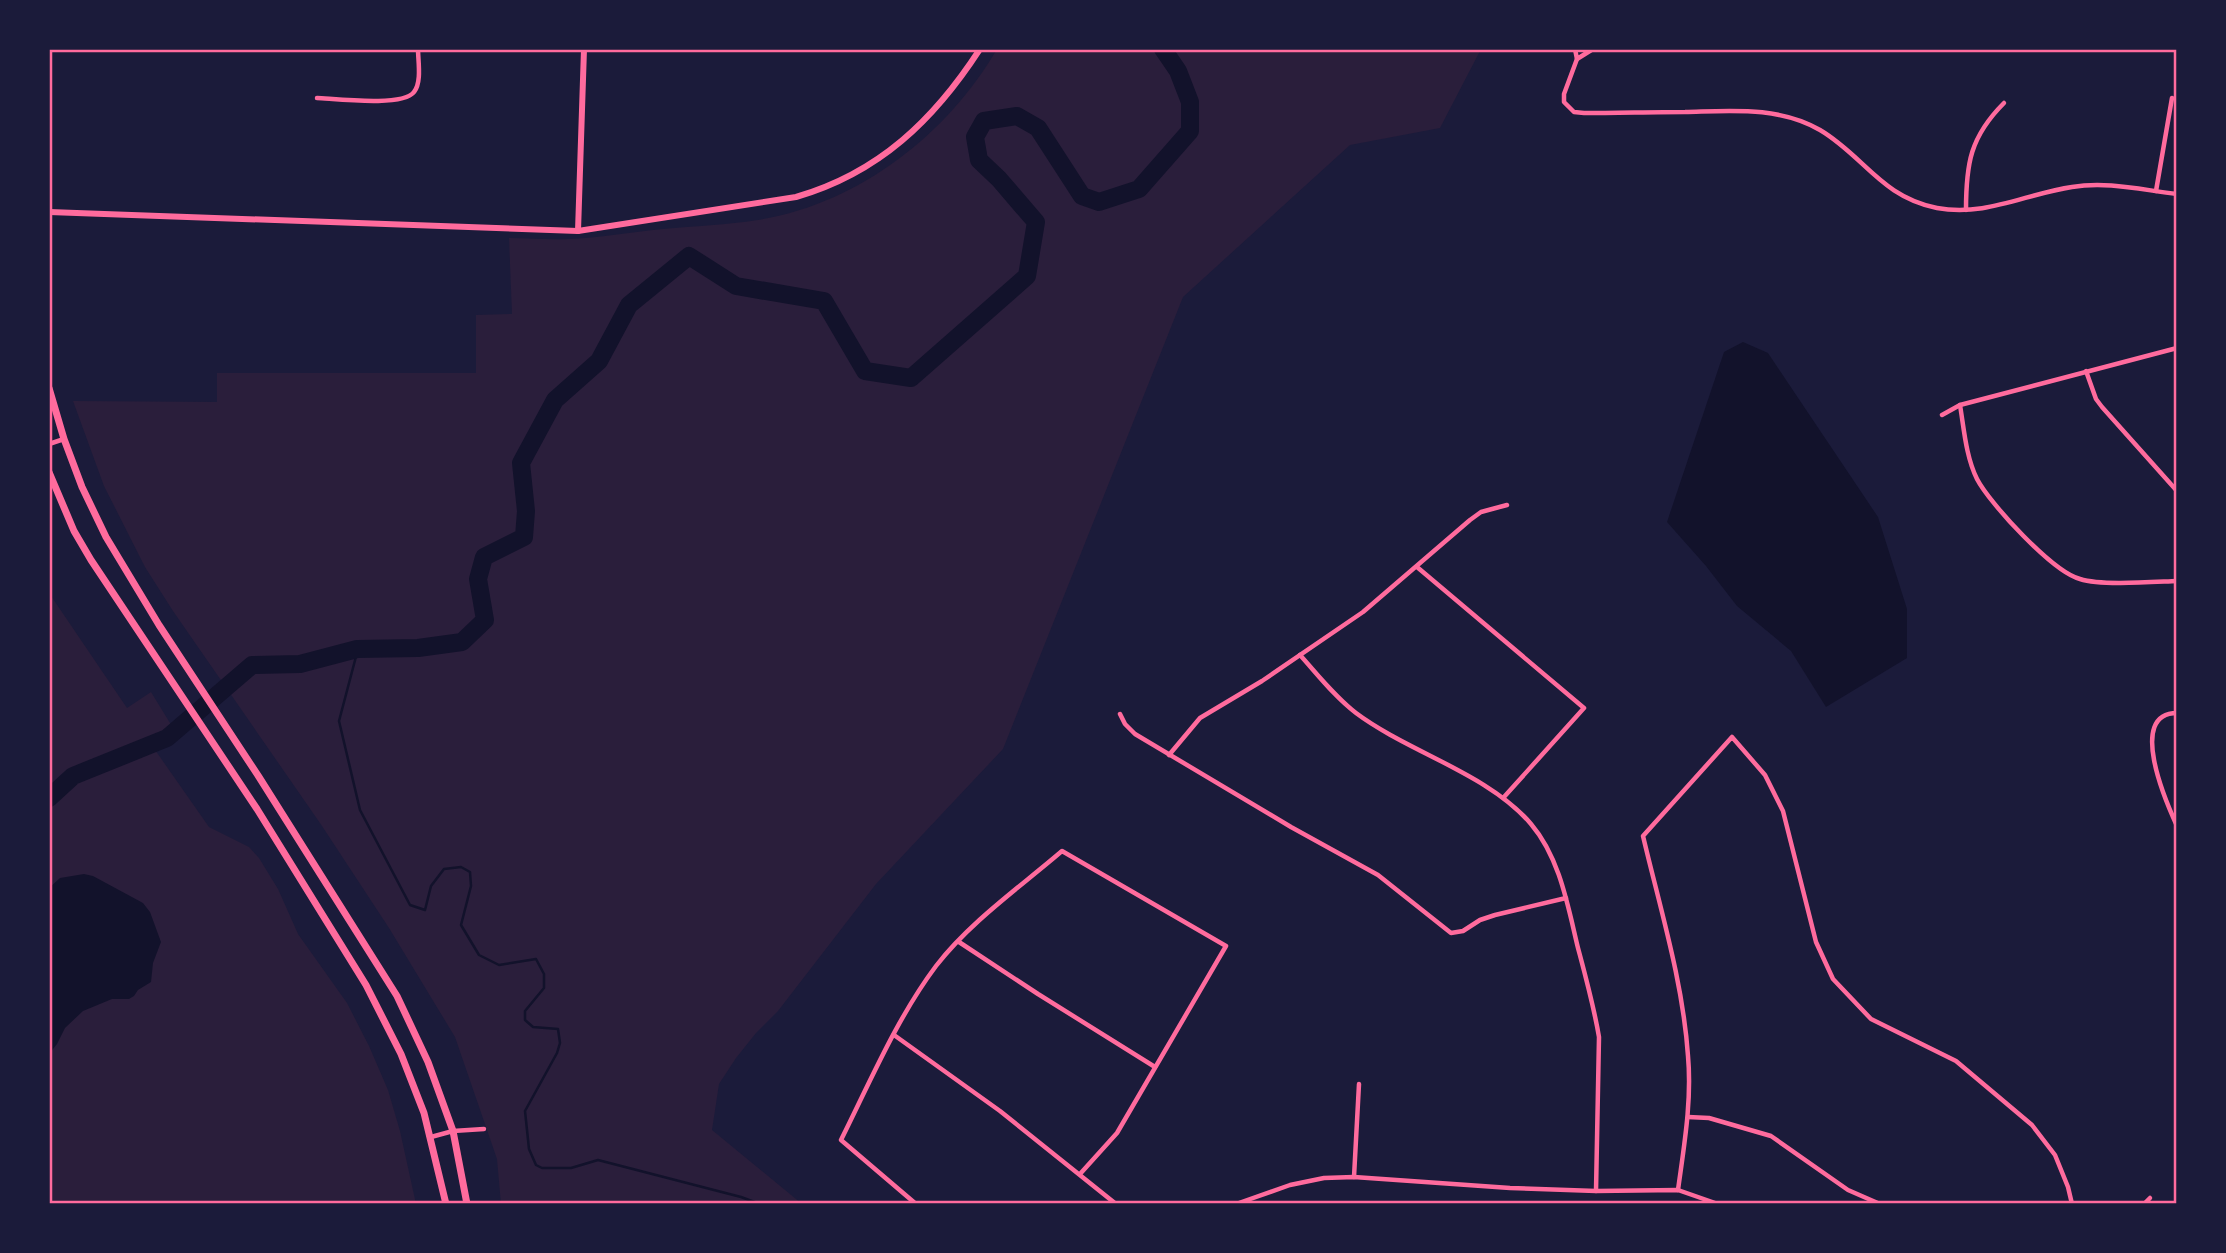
<svg xmlns="http://www.w3.org/2000/svg" width="2226" height="1253" font-family="'PT Serif',serif">
	<style>
		.green { fill: #2a1e3b }
		.water { fill: #12122b }
		.lines { fill: none; stroke-linecap: round; stroke-linejoin: round }
		.stream { stroke: #12122b; stroke-width: 2.5 }
		.river { stroke: #12122b; stroke-width: 18 }
		.minor { stroke: #ff6b9d; stroke-width: 4.5 }
		.tertiary { stroke: #ff6b9d; stroke-width: 6 }
		.secondary { stroke: #ff6b9d; stroke-width: 7 }
		.neatline { fill: none; stroke: #ff6b9d; stroke-width: 2.5 }
	</style>
	<rect width="100%" height="100%" fill="#1b1b3a"/>
	<g class="green">
		<path d="M 997,49 L 1481,49 L 1440,128 L 1350,145 L 1183,297 L 1003,749 L 876,884 L 778,1011 L 756,1033 L 736,1058 L 719,1084 L 712,1130 L 802,1204 L 501,1204 L 497,1159 L 455,1037 L 389,928 L 322,826 L 173,611 L 145,567 L 104,486 L 73,401 L 217,402 L 217,373 L 476,373 L 476,315 L 512,314 L 509,238 C 529,238 548,240 568,239 C 599,238 631,232 663,229 C 694,226 727,225 758,220 C 858,204 947,135 997,49 Z"/>
		<path d="M 49,593 L 127,708 L 151,692 L 178,736 L 153,747 L 209,827 L 249,847 L 259,858 L 278,889 L 298,934 L 347,1003 L 369,1046 L 388,1090 L 400,1131 L 416,1204 L 49,1204 Z"/>
	</g>
	<g class="water">
		<path d="M 1743,342 L 1768,353 L 1878,517 L 1907,609 L 1907,658 L 1826,707 L 1791,651 L 1737,606 L 1706,566 L 1667,522 L 1724,352 Z"/>
		<path d="M 84,874 L 93,876 L 143,903 L 150,912 L 161,942 L 153,963 L 151,982 L 138,990 L 134,996 L 129,999 L 112,999 L 83,1011 L 65,1028 L 57,1044 L 49,1054 L 49,888 L 60,878 Z"/>
	</g>
	<g class="lines">
		<path class="stream" d="M 358,649 L 339,721 L 360,810 L 410,905 L 425,910 L 431,886 L 444,869 L 461,867 L 470,872 L 471,886 L 461,925 L 479,955 L 499,965 L 536,959 L 544,974 L 544,988 L 525,1011 L 525,1020 L 533,1027 L 558,1029 L 560,1043 L 557,1053 L 525,1111 L 529,1149 L 536,1165 L 542,1168 L 571,1168 L 598,1160 L 741,1197 L 760,1204"/>
		<path class="river" d="M 49,798 L 73,776 L 167,738 L 252,665 L 300,664 L 357,649 L 418,648 L 462,642 L 485,620 L 478,579 L 484,557 L 524,537 L 526,511 L 521,463 L 555,400 L 599,361 L 629,305 L 689,256 L 736,286 L 824,301 L 865,371 L 911,378 L 1027,276 L 1036,222 L 999,179 L 979,160 L 975,137 L 984,121 L 1017,116 L 1038,128 L 1082,196 L 1099,202 L 1139,189 L 1190,131 L 1190,102 L 1178,71 L 1163,49"/>
		<g class="minor">
			<path d="M 1575,49 L 1577,59 L 1593,49"/>
			<path d="M 1577,59 L 1564,94 L 1564,102 L 1574,112 L 1584,113 C 1618,113 1651,112 1685,112 C 1730,111 1779,106 1820,130 C 1864,156 1881,197 1937,208 C 1985,217 2025,194 2072,187 C 2107,181 2142,190 2177,194"/>
			<path d="M 317,98 C 337,99 403,107 414,92 C 422,82 418,61 418,49"/>
			<path d="M 2156,191 L 2172,98"/>
			<path d="M 1966,210 C 1966,164 1970,137 2004,103"/>
			<path d="M 2086,371 L 2096,399 L 2102,407 L 2177,491"/>
			<path d="M 1960,405 C 1964,429 1966,457 1977,479 C 1990,504 2053,572 2080,579 C 2102,586 2152,582 2177,581"/>
			<path d="M 1942,415 L 1960,405 L 2177,348"/>
			<path d="M 49,444 L 64,439"/>
			<path d="M 1417,567 L 1584,708 L 1504,797"/>
			<path d="M 1300,655 C 1318,675 1335,697 1356,713 C 1408,752 1489,774 1531,824 C 1560,858 1568,907 1578,948 C 1586,978 1594,1007 1599,1037 L 1596,1191"/>
			<path d="M 2177,713 C 2127,713 2166,802 2177,826"/>
			<path d="M 1120,714 L 1125,724 L 1135,734 L 1291,827 L 1378,875 L 1451,933 L 1463,931 L 1480,920 L 1495,915 L 1566,898"/>
			<path d="M 1169,755 L 1200,718 L 1262,681 L 1363,612 L 1470,520 L 1481,512 L 1507,505"/>
			<path d="M 959,942 L 1038,994 L 1155,1067"/>
			<path d="M 894,1035 L 1000,1111 L 1116,1204"/>
			<path d="M 1688,1117 L 1709,1118 L 1771,1136 L 1848,1190 L 1880,1204"/>
			<path d="M 431,1137 L 453,1131 L 484,1129"/>
			<path d="M 1354,1177 L 1359,1084"/>
			<path d="M 1678,1190 C 1684,1146 1692,1101 1688,1056 C 1683,982 1660,908 1643,836 L 1732,737 L 1765,775 L 1783,811 L 1816,942 L 1833,979 L 1871,1019 L 1956,1061 L 2032,1125 L 2055,1155 L 2068,1187 L 2072,1204"/>
			<path d="M 916,1204 L 841,1140 C 870,1082 897,1018 936,966 C 970,922 1020,887 1062,851 L 1226,946 L 1117,1133 L 1080,1174"/>
			<path d="M 1236,1204 L 1290,1185 L 1324,1178 L 1354,1177 L 1510,1188 L 1596,1191 L 1678,1190 L 1718,1204"/>
			<path d="M 2144,1204 L 2150,1198"/>
		</g>
		<g class="tertiary">
			<path d="M 49,212 L 578,231 L 796,197 C 879,173 934,120 980,49"/>
			<path d="M 578,231 L 584,49"/>
		</g>
		<g class="secondary">
			<path d="M 49,388 L 64,439 L 82,487 L 106,537 L 159,625 L 259,777 L 397,996 L 428,1062 L 453,1131 L 467,1204"/>
			<path d="M 49,472 L 74,531 L 91,560 L 257,809 L 366,985 L 401,1054 L 424,1113 L 446,1204"/>
		</g>
	</g>
	<rect width="2226" height="1253" fill="none" stroke="#1b1b3a" stroke-width="102"/>
	<rect x="51" y="51" width="2124" height="1151" class="neatline"/>
</svg>
